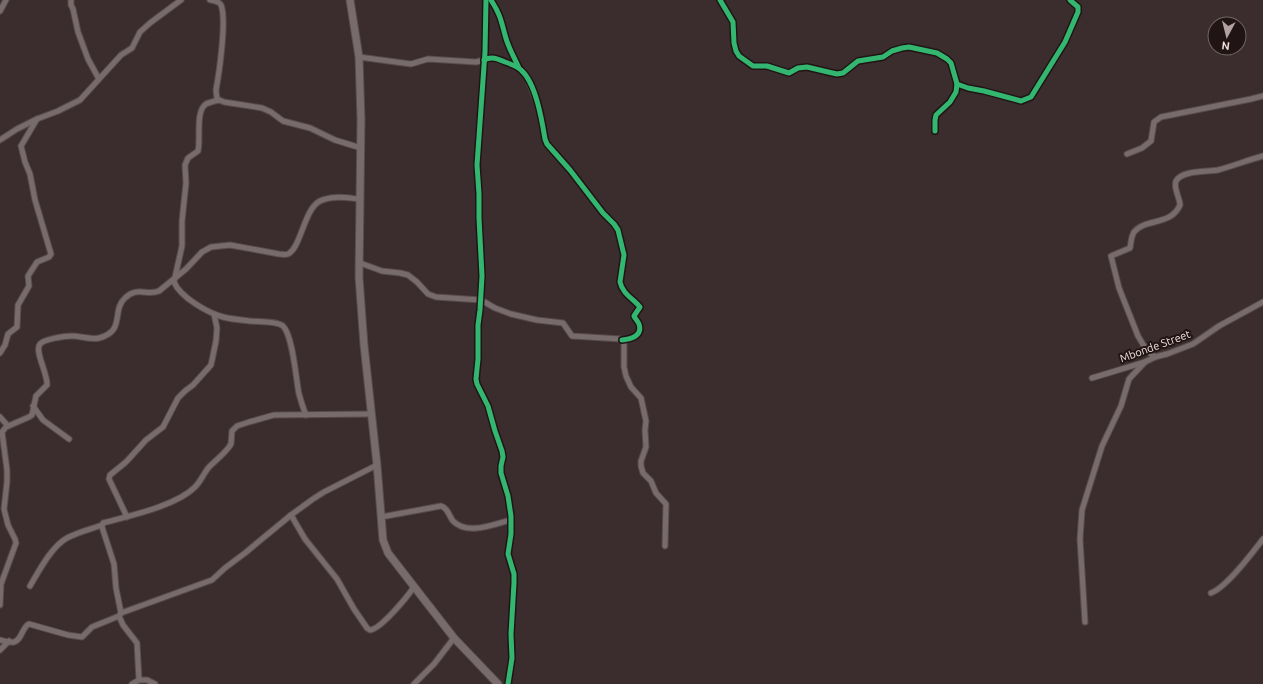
<svg xmlns="http://www.w3.org/2000/svg" width="1263" height="684" font-family="Ubuntu,sans-serif">
	<style>
		.lines { fill: none; stroke-linecap: round; stroke-linejoin: round }
		.street-casing { stroke: #584b4b; stroke-width: 7 }
		.secondary-casing { stroke: #584b4b; stroke-width: 9 }
		.street { stroke: #776c6b; stroke-width: 5 }
		.secondary { stroke: #776c6b; stroke-width: 7 }
		.cycleway-casing { stroke: #201414; stroke-width: 8 }
		.cycleway { stroke: #33b770; stroke-width: 5 }
		.labels { text-anchor: middle; dominant-baseline: central; stroke-width: 4; stroke-linejoin: round; paint-order: stroke }
		.street-label { font-size: 11px; fill: #f2e0df; stroke: #201414 }
	</style>
	<rect width="100%" height="100%" fill="#3b2d2d"/>
	<g class="lines">
		<defs>
			<g id="street">
				<path d="M 71,0 L 71,5 L 73,9 L 78,32 L 88,59 L 99,79"/>
				<path d="M 210,0 C 213,1 219,1 221,5 C 227,19 219,74 216,90 L 217,99 L 224,102 L 262,108 L 271,112 L 283,121 L 310,128 L 335,140 L 361,148"/>
				<path d="M 486,0 L 485,52 L 477,165 L 479,194 L 479,218 L 482,276 L 480,310 L 478,325 L 478,359 L 476,379 L 477,384 L 488,406 L 495,431 L 502,451 L 503,457 L 501,466 L 501,473 L 508,496 L 511,516 L 511,534 L 508,554 L 514,574 L 514,583 L 511,634 L 512,658 L 508,684"/>
				<path d="M 491,0 C 500,14 501,20 505,35 C 508,46 513,56 518,67"/>
				<path d="M 720,0 L 733,22 L 734,43 L 736,51 L 739,56 L 753,66 L 767,66 L 789,73 L 798,68 L 807,67 L 828,72 L 837,74 L 843,73 L 858,61 L 883,57 L 892,51 L 902,48 L 909,47 L 937,53 L 947,59 L 951,63 L 957,84 L 968,88 L 984,91 L 1021,101 L 1031,97 L 1065,42 L 1078,12 L 1078,7 L 1070,0"/>
				<path d="M 0,11 L 6,0"/>
				<path d="M 359,57 L 411,64 L 428,59 L 476,62 L 492,58 L 513,65 L 523,71 L 527,77 L 538,105 L 545,139 L 547,144 L 570,170 L 603,213 L 614,224 L 618,230 L 624,255 L 620,282 C 623,295 633,298 640,307 L 634,316 C 635,319 638,321 639,324 C 643,336 631,339 622,340"/>
				<path d="M 219,100 C 215,101 210,102 206,104 C 195,111 201,140 198,151 L 188,158 L 185,165 L 186,183 L 182,221 L 182,246 L 174,282 C 180,297 208,313 223,317 C 231,319 241,320 250,321 C 259,322 277,321 283,326 C 293,336 296,380 299,394 C 301,401 303,408 306,415"/>
				<path d="M 935,131 L 935,120 L 936,115 L 950,102 L 956,92 L 957,84"/>
				<path d="M 0,140 L 17,129 L 37,119 L 58,111 L 80,100 L 121,55 L 132,48 L 140,32 L 150,23 L 181,0"/>
				<path d="M 1127,154 L 1142,148 L 1151,141 L 1154,122 L 1161,117 L 1251,99 L 1263,96"/>
				<path d="M 360,263 L 382,271 L 400,273 L 408,275 L 417,282 L 428,294 L 436,297 L 481,300 L 495,308 L 511,314 L 537,320 L 563,323 L 572,336 L 621,339 L 624,343 L 624,367 L 626,376 L 631,387 L 641,398 L 646,421 L 645,430 L 646,447 L 641,461 L 641,466 L 643,473 L 651,481 L 656,493 L 666,504 L 665,546"/>
				<path d="M 0,353 L 5,345 L 8,334 L 17,327 L 18,305 L 29,286 L 28,276 L 37,262 L 49,257 L 51,254 L 35,200 L 30,174 L 25,162 L 21,146 L 37,119"/>
				<path d="M 1155,357 L 1147,351 L 1138,336 L 1119,288 L 1111,256 L 1130,248 C 1131,243 1131,237 1134,232 C 1145,218 1171,226 1180,205 C 1180,198 1173,188 1176,181 C 1182,170 1208,172 1218,170 C 1233,166 1248,160 1263,156"/>
				<path d="M 1092,378 L 1145,362 L 1155,357 L 1167,354 L 1193,344 L 1219,326 L 1263,302"/>
				<path d="M 33,406 L 43,420 L 69,439"/>
				<path d="M 0,417 L 8,426"/>
				<path d="M 291,515 L 305,539 L 337,579 L 354,609 L 367,628 L 370,630 C 381,629 407,597 414,587"/>
				<path d="M 127,517 L 109,479 L 110,475 L 126,462 L 146,440 L 163,427 L 178,398 L 185,391 L 193,385 L 211,365 L 216,341 L 217,328 L 214,314"/>
				<path d="M 381,517 L 441,506 C 448,508 449,516 453,521 C 468,536 493,524 511,520"/>
				<path d="M 30,586 C 39,571 51,547 67,538 C 78,532 91,529 102,525"/>
				<path d="M 1211,593 C 1227,587 1252,553 1263,539"/>
				<path d="M 0,605 L 1,584 L 16,543 L 15,539 L 8,525 L 4,509 L 7,482 L 7,470 L 2,432 L 6,427 L 29,417 L 32,415 L 36,396 L 47,385 C 48,374 34,351 40,344 C 44,339 65,336 72,336 C 81,336 90,340 99,338 C 126,331 111,311 125,298 C 137,286 148,296 159,291 L 186,269 L 202,252 L 211,247 L 230,245 L 279,254 C 282,254 285,255 288,254 C 301,248 304,209 320,201 C 332,195 347,198 360,199"/>
				<path d="M 121,613 L 116,588 L 114,564 L 102,527 L 103,523 C 129,516 176,506 195,487 C 201,481 204,473 209,467 C 216,460 223,455 229,447 L 231,444 L 232,431 L 237,426 L 249,422 L 274,415 L 371,414"/>
				<path d="M 1085,622 L 1080,539 L 1082,510 L 1102,446 L 1121,406 L 1129,379 L 1145,362"/>
				<path d="M 0,640 C 4,641 10,643 14,642 C 22,640 22,627 29,624 L 68,635 L 82,637 L 92,627 L 119,616"/>
				<path d="M 0,650 L 9,641"/>
				<path d="M 139,680 L 147,680 L 155,684"/>
				<path d="M 132,684 L 139,680 L 137,643 L 123,625 L 119,616 L 121,613 L 212,580 L 225,568 L 245,553 L 291,515 L 313,499 L 324,492 L 377,465"/>
				<path d="M 414,684 L 434,664 L 454,638"/>
			</g>
			<path id="secondary" d="M 350,0 L 359,57 L 361,120 L 359,277 L 364,345 L 377,465 L 383,540 L 388,553 L 454,638 L 498,684"/>
		</defs>
		<use href="#street" class="street-casing"/>
		<use href="#secondary" class="secondary-casing"/>
		<use href="#street" class="street"/>
		<use href="#secondary" class="secondary"/>
		<defs>
			<g id="cycleway">
				<path d="M 486,0 L 485,52 L 477,165 L 479,194 L 479,218 L 482,276 L 480,310 L 478,325 L 478,359 L 476,379 L 477,384 L 488,406 L 495,431 L 502,451 L 503,457 L 501,466 L 501,473 L 508,496 L 511,516 L 511,534 L 508,554 L 514,574 L 514,583 L 511,634 L 512,658 L 508,684"/>
				<path d="M 491,0 C 500,14 501,20 505,35 C 508,47 514,57 519,68"/>
				<path d="M 720,0 L 733,22 L 734,43 L 736,51 L 739,56 L 753,66 L 767,66 L 789,73 L 798,68 L 807,67 L 828,72 L 837,74 L 843,73 L 858,61 L 883,57 L 892,51 L 902,48 L 909,47 L 937,53 L 947,59 L 951,63 L 957,84 L 968,88 L 984,91 L 1021,101 L 1031,97 L 1065,42 L 1078,12 L 1078,7 L 1070,0"/>
				<path d="M 484,60 C 492,56 498,59 505,62 C 511,64 517,66 521,70 C 536,83 542,121 545,139 L 547,144 L 570,170 L 603,213 L 614,224 L 618,230 L 624,255 L 620,282 C 623,295 633,298 640,307 L 634,316 C 635,319 638,321 639,324 C 643,336 631,339 622,340"/>
				<path d="M 935,131 L 935,120 L 936,115 L 950,102 L 956,92 L 957,84"/>
			</g>
		</defs>
		<use href="#cycleway" class="cycleway-casing"/>
		<use href="#cycleway" class="cycleway"/>
	</g>
	<g class="labels">
		<g class="street-label">
			<text transform="translate(1155 346) rotate(-20)">Mbonde Street</text>
		</g>
	</g>
	<g transform="translate(1227 36) rotate(187)"><circle r="19" fill="#201414" stroke="#746665"/>
	<path d="M0-3L7 15L0 10L-7 15Z" fill="#b2a1a1"/>
	<text y="-6" font-size="11" font-weight="bold" text-anchor="middle" fill="#f2e0df">N</text>
	</g>
</svg>
